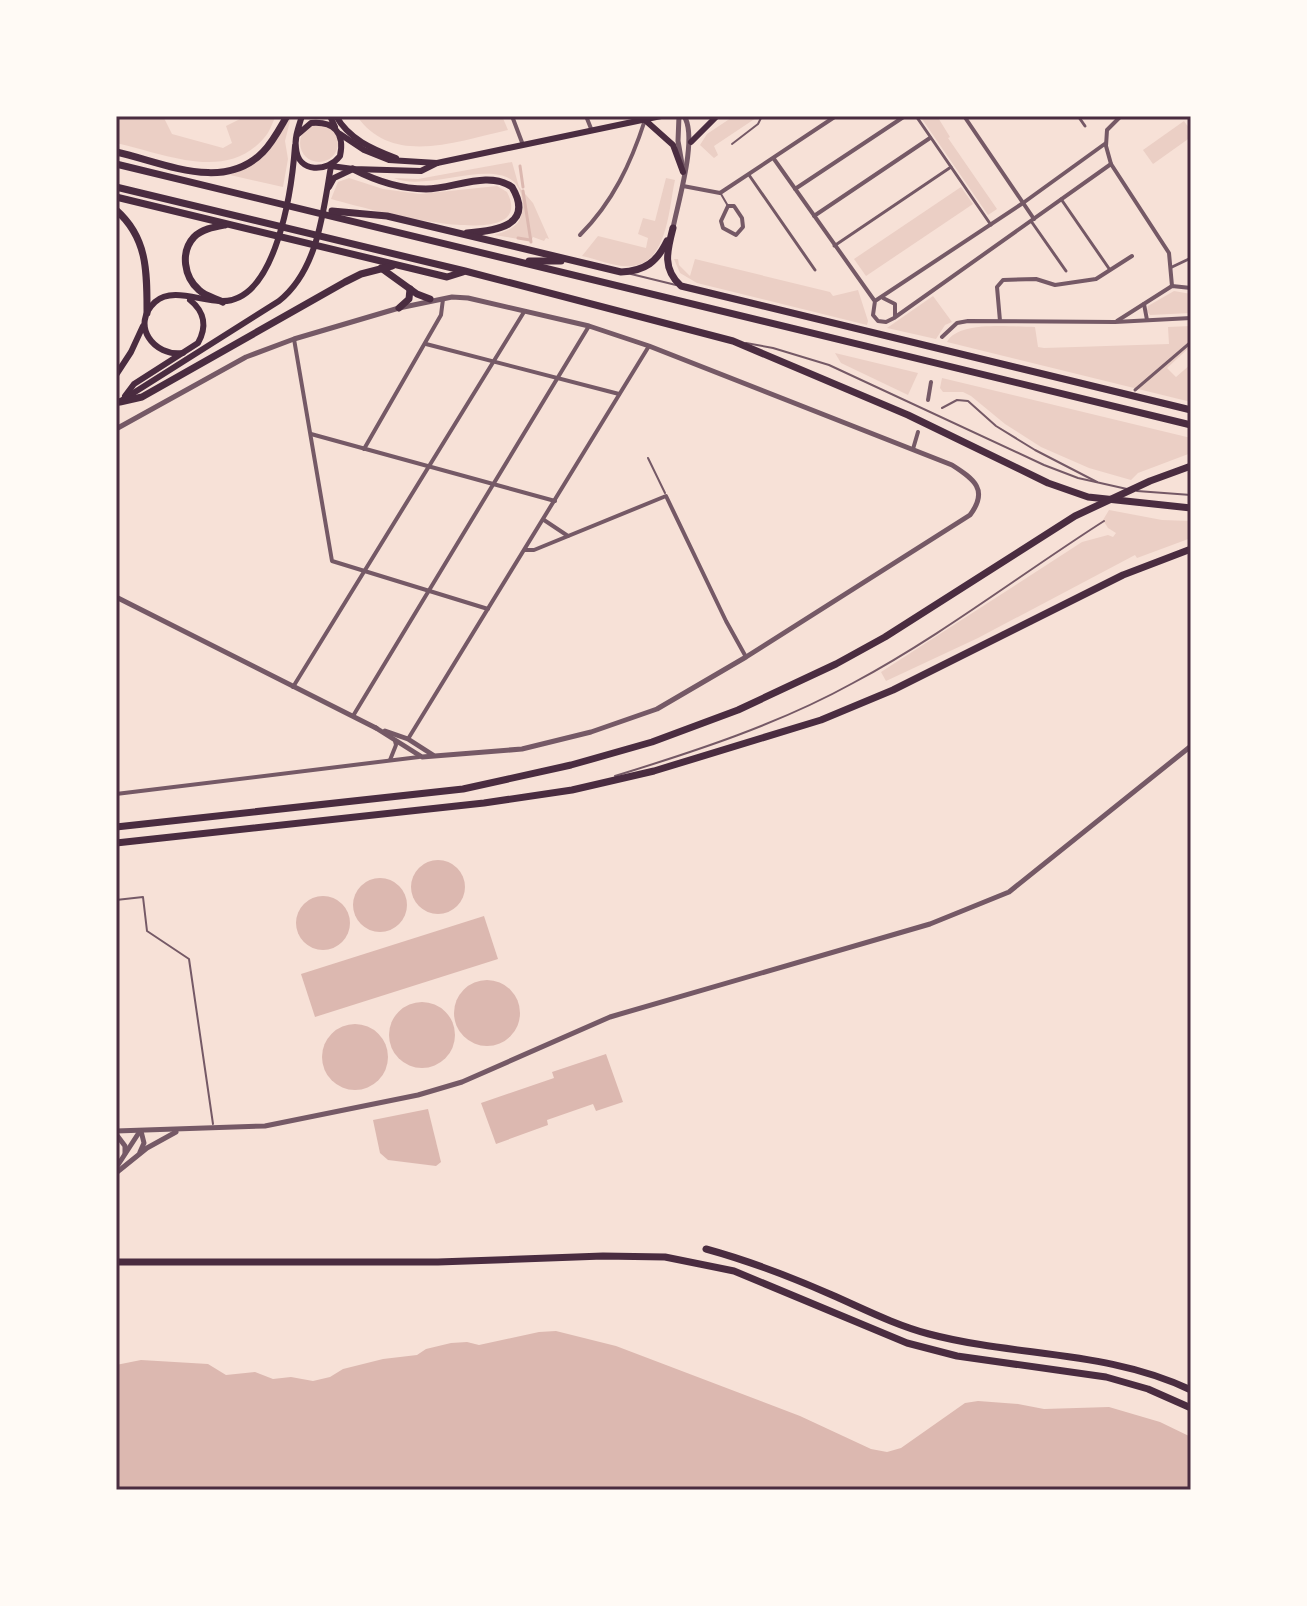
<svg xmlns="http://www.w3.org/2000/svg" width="1307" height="1606" font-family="Signika,sans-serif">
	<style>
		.green { fill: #ebcfc5 }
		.water { fill: #dcb8b0 }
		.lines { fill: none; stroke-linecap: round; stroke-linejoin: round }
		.stream { stroke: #dcb8b0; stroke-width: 3 }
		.service { stroke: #755966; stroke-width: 2 }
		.pedestrian { stroke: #755966; stroke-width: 3 }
		.minor { stroke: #755966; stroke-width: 4 }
		.tertiary { stroke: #755966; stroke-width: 5 }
		.secondary { stroke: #4a2c40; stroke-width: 6 }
		.primary { stroke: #4a2c40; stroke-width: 6 }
		.trunk { stroke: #4a2c40; stroke-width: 7 }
		.motorway { stroke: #4a2c40; stroke-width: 7 }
		.neatline { fill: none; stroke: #4a2c40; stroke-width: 3 }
	</style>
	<rect width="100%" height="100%" fill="#f7e1d7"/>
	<g class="green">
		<path d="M 116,116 L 163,116 L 172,134 L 223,148 L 232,143 L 226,126 L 246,116 L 276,116 C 272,123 270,132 264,138 C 226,183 163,153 116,143 Z"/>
		<path d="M 357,116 L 502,116 L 508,130 C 458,141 392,167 357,116 Z"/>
		<path d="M 734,116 L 759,116 L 714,146 L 718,155 L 714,158 L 700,145 L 707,134 Z"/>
		<path d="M 920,116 L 937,116 L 950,137 L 948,138 L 997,209 L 988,215 Z"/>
		<path d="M 291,117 L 285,141 L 288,159 L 283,187 L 230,175 L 263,157 Z"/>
		<path d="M 1184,121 L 1191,131 L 1191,137 L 1153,164 L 1143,150 Z"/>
		<circle cx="319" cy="143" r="19"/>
		<path d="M 512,162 L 519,187 L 533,203 L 549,239 L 546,238 L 544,241 L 533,237 L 531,241 L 494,235 C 504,232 515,229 520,219 C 523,211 523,202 521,194 C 508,150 429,194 394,178 L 418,179 Z"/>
		<path d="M 349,178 L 383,189 L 420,194 L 497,186 L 507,192 C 542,260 350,204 331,199 L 338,182 Z"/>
		<path d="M 666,178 L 675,180 C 669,206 668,263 632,266 C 617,268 597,259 582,256 L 598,236 L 646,248 L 648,238 L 638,234 L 643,218 L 655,221 Z"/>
		<path d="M 961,187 L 973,204 L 866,276 L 854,259 Z"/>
		<path d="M 674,259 L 678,259 L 679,265 L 690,276 L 695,259 L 830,292 L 833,296 L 858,290 L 868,321 L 867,325 L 697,283 L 680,273 Z"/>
		<path d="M 1174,291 L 1191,294 L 1191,313 L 1150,315 L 1147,311 L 1148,306 Z"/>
		<path d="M 933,296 L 952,322 L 945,325 L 936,339 L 887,328 Z"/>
		<path d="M 1191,326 L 1191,346 L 1167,368 L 1176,377 L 1191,364 L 1191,402 L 947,342 C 958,320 1013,327 1035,327 L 1038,347 L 1044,348 L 1169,344 L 1168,327 Z"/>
		<path d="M 835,353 L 918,373 L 908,395 L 841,363 Z"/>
		<path d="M 942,378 L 1191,438 L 1191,453 L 1138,473 L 1131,480 L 1089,468 L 1041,447 L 1005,424 L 971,396 L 963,392 L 943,392 L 940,388 Z"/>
		<path d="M 1109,510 L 1162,520 L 1191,521 L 1191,538 L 1137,558 L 1135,555 L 978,638 L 886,681 L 881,672 L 1082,542 L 1108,535 L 1113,537 L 1116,533 L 1108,528 L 1103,520 Z"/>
	</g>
	<g class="water">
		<circle cx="438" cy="887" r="27"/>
		<circle cx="380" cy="905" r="27"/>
		<circle cx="323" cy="923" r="27"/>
		<path d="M 484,916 L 498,959 L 315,1017 L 301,974 Z"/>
		<circle cx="487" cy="1013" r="33"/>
		<circle cx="422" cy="1035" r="33"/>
		<circle cx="355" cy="1057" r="33"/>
		<path d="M 606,1054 L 623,1102 L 596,1111 L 593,1104 L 547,1120 L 548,1125 L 496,1144 L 481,1103 L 554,1078 L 552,1072 Z"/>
		<path d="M 428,1109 L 441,1162 L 436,1166 L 388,1160 L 380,1153 L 373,1120 Z"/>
		<path d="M 556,1331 L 616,1346 L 800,1416 L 871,1449 L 887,1452 L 901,1448 L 965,1403 L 978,1401 L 1018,1404 L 1044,1409 L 1109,1407 L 1160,1422 L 1191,1437 L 1191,1490 L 116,1490 L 116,1365 L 141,1360 L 208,1364 L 226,1375 L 255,1372 L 273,1379 L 291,1377 L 313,1381 L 330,1377 L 343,1369 L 383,1359 L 417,1355 L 426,1349 L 451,1343 L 467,1342 L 479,1345 L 539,1332 Z"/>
	</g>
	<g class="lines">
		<g class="stream">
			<path d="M 520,166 L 523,187"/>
			<path d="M 523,191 L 531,242"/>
			<path d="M 518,238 L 530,240"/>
		</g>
		<g class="service">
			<path d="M 732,144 L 758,124 L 762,116"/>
			<path d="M 721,194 L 728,206"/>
			<path d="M 631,274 L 676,285"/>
			<path d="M 746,343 L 773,348 L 829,365 L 1044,465 L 1078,478 L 1127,489"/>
			<path d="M 942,408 L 957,400 L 968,401 L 996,426 L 1035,450 L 1097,482"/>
			<path d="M 648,458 L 665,493"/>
			<path d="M 1137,491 L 1191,495"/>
			<path d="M 615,776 C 696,751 779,724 853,683 C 941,636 1021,574 1104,521"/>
			<path d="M 116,900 L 143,897 L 147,931 L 189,959 L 213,1124"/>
		</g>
		<g class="pedestrian">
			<path d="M 916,116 L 991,225"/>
			<path d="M 1078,116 L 1085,126"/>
			<path d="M 749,175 L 815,270"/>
			<path d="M 1061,199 L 1110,270"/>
			<path d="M 1031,221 L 1066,271"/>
			<path d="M 834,246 L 951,167"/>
			<path d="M 1172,267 L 1191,258"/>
			<path d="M 1135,390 L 1191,342"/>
		</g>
		<g class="minor">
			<path d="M 512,116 L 523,145"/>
			<path d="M 586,116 L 592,131"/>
			<path d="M 964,116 L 1034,219"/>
			<path d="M 1121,116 L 1107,130 L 1106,146 L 1111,164 L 1169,253 L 1172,286"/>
			<path d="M 1106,143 L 1023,203 L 875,301 L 873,315 L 878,321 L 886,322 L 894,318 L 1111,164"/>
			<path d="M 774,159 L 874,300"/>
			<path d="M 683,186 L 720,193 L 836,116"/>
			<path d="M 795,189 L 905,116"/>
			<path d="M 728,206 L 734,206 L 742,218 L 743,227 L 736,235 L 723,228 L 721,221 Z"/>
			<path d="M 814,216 L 930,138"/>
			<path d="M 580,235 C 613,202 631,163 645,120"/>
			<path d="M 883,298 L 895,304 L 895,316"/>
			<path d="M 1144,304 L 1147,320"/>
			<path d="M 1000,321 L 997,287 L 1003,280 L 1036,279 L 1055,285 L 1096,279 L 1132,256"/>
			<path d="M 1117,321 L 1172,286 L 1191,288"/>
			<path d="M 942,337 L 957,323 L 968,321 L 1115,322 L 1191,318"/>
			<path d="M 294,339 L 332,561 L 488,609"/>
			<path d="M 426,344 L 619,394"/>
			<path d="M 928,400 L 931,382"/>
			<path d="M 311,434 L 555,501"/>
			<path d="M 364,449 L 441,315 L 443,299"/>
			<path d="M 913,449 L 918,432"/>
			<path d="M 544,520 L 568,536"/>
			<path d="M 525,550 L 534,550 L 666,496 L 726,621 L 746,657"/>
			<path d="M 293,687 L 524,312"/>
			<path d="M 353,716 L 589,326"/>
			<path d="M 408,739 L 649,346"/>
			<path d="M 390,760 L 396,745 L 395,741"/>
			<path d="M 116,794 L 419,757"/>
		</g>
		<g class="tertiary">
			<path d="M 679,116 L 678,141 L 682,164"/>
			<path d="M 673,228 C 678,202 698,137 684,116"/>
			<path d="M 116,429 L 246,357 L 294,339 L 399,308 L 452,297 L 468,298 L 589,326 L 649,346 L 952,465 C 974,479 989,490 970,515 L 746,657 L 657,709 L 591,732 L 522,749 L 422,757 L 376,728"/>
			<path d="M 116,597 L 376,728"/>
			<path d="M 385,731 L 408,739 L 433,755"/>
			<path d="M 116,1131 L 265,1126 L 418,1095 L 462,1082 L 610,1017 L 930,924 L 1009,892 L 1191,746"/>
			<path d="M 116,1134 L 125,1146 L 125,1153"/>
			<path d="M 140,1152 L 144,1143 L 141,1131"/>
			<path d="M 116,1168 L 140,1131"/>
			<path d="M 116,1173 L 147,1148 L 176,1132"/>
		</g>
		<g class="secondary">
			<path d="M 330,116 L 335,127"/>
			<path d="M 336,116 C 349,139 372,149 396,158"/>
			<path d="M 645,120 L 673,145 L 683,172"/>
			<path d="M 340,134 L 364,150 L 389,160 L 437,163"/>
			<path d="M 297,135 L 311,123 C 334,121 345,133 340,156 C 328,172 298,174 296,148 C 294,138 299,126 302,116"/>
			<path d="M 691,142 L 717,116"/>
			<path d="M 331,166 L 353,169 L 421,171 L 437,163 L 661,116"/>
		</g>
		<g class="primary">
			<path d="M 329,187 L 334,178 L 353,169"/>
			<path d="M 183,353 C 154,357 130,325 155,302 C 172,287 200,301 221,301 C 277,303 292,187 295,146"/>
			<path d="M 116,375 L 131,352 L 143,326"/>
			<path d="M 125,396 L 134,384 L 198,343 C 207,327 205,312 190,300"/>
			<path d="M 116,404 L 279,301 C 318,270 323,212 331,166"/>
		</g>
		<g class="trunk">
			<path d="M 706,1249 C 750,1261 791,1277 832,1295 C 864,1309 895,1325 929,1334 C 1016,1357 1108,1350 1191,1390"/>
			<path d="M 116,1262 L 438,1262 L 603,1256 L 665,1257 L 734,1271 L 907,1343 L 957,1356 L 1106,1377 L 1148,1389 L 1191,1408"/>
		</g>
		<g class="motorway">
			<path d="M 116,152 C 163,162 223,193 263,152 C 273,142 280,128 287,116"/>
			<path d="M 116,164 L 1191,425"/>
			<path d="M 353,169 C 376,181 399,189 426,189 C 453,189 488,170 512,187 C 535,226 495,231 467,233"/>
			<path d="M 116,187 L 465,271 L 733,341 L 908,415 L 1048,483 L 1088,497 L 1191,508"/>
			<path d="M 116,197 L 447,277 L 463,272"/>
			<path d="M 116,210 C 148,238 147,273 147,313"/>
			<path d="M 332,211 L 387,216 L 621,272 C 645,271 657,262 667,241"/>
			<path d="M 673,228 C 667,251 662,269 681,286 L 1191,410"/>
			<path d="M 529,261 L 561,261"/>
			<path d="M 381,268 L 417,294 L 430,299"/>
			<path d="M 223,302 C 215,298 205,296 199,290 C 184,277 180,252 194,237 C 202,229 214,227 225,225"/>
			<path d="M 399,308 L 409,299 L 410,289"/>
			<path d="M 120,402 L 142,397 L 345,282 L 361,274 L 392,266"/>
			<path d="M 116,827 L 463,789 L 571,765 L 652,742 L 738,710 L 836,664 L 885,637 L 1075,516 L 1150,481 L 1191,466"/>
			<path d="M 116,843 L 484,803 L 572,790 L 654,771 L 821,720 L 893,690 L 1123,575 L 1191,549"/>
		</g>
	</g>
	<rect width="1307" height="1606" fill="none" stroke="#fffaf5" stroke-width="236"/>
	<rect x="118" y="118" width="1071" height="1370" class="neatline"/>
</svg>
